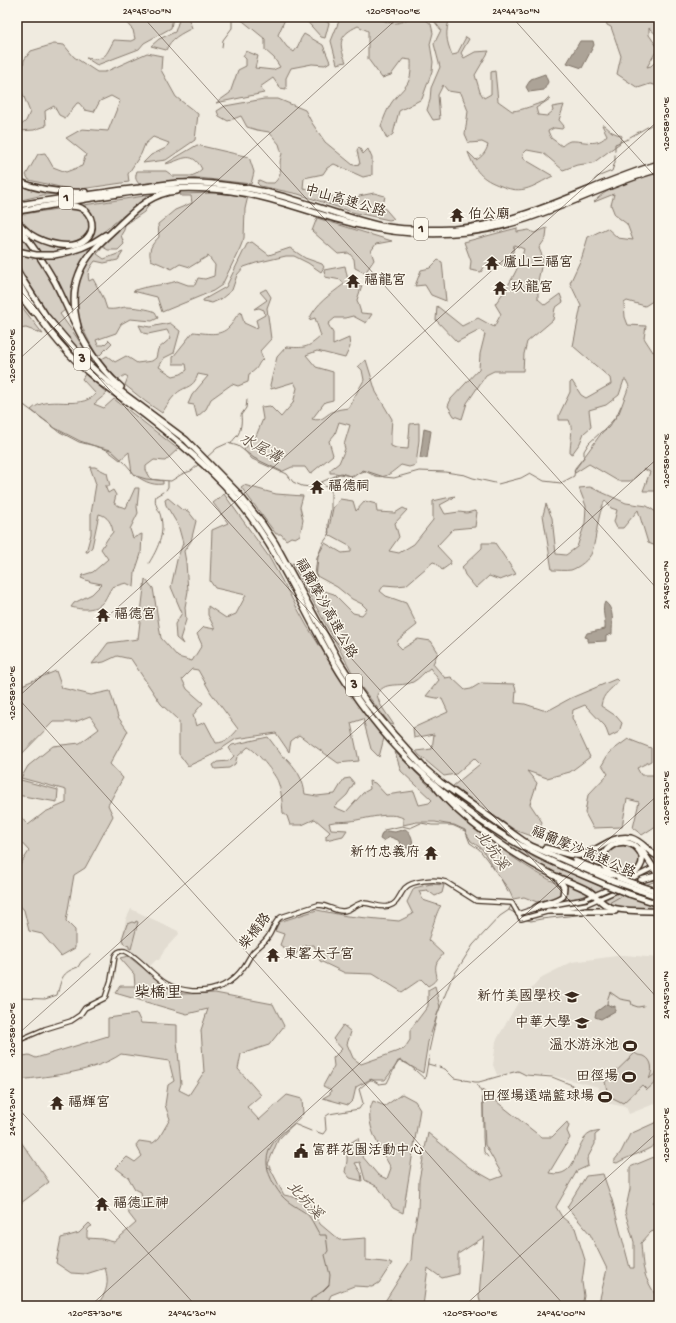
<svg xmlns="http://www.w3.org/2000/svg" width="676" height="1323" font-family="'Gochi Hand','LXGW WenKai TC',sans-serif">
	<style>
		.built { fill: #e2dcd1 }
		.green { fill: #d5cec3; stroke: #887c70; fill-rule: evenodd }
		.water { fill: #aca397; stroke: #7f7367 }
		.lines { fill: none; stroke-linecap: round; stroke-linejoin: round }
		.stream { stroke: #7f7367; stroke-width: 1 }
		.secondary-casing { stroke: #3b2a1e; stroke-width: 6 }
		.motorway-casing { stroke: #3b2a1e; stroke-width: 8 }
		.secondary { stroke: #fbf7ec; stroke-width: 3.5 }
		.motorway { stroke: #fbf7ec; stroke-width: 5 }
		.motorway-bridge-casing { stroke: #3b2a1e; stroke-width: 8; stroke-linecap: butt }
		.motorway-bridge { stroke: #fbf7ec; stroke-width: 5 }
		.ticks { fill: none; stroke: #3b2a1e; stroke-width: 1; stroke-opacity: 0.45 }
		.labels { text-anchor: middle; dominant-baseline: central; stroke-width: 3; stroke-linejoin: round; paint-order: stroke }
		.shield { fill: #fbf7ec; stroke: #75685c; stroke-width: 1 }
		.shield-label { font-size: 13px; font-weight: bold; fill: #3b2a1e }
		.street-label { font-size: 14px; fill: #3b2a1e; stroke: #fbf7ec }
		.poi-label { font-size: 14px; fill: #3b2a1e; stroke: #fbf7ec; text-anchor: start }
		.water-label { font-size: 15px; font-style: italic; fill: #635448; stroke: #fbf7ec }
		.quarter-label { font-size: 16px; fill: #3b2a1e; stroke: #fbf7ec }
		.neatline { fill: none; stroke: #3b2a1e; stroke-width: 1.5 }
		.ticks-label { font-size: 10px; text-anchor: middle; fill: #3b2a1e }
	</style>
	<rect width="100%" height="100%" fill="#f0ebe0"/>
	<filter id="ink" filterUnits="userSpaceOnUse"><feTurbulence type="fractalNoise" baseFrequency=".025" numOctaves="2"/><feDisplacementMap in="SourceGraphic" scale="8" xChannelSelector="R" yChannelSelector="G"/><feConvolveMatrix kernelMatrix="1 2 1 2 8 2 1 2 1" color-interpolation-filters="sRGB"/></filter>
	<g filter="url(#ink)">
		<g class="built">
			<path d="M 131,909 L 178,931 L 179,934 L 165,949 L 159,960 L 156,960 L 149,967 L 121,942 L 126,919 Z"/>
			<path d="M 624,955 L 659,958 L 659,1102 L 629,1114 L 626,1107 L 601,1102 L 598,1096 L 599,1087 L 549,1075 L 534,1075 L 515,1072 L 497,1075 L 493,1065 L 496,1041 L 516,1006 L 542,977 L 572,962 Z"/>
		</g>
		<g class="green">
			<path d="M 121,17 L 173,17 L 171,28 L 144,43 L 139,49 L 97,65 L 86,58 C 106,61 105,56 114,40 L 131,41 L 135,39 L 133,30 Z"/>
			<path d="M 180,17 L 188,17 L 192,28 C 181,34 171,38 166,50 L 151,46 L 159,39 L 175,32 Z"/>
			<path d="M 238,17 L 286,17 L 278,35 L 287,47 L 294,52 C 299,47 299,40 304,34 L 323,45 L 330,62 L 325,65 L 312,64 L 291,68 L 286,78 L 286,89 L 280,88 L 273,78 L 260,87 L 264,93 L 216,103 L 230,93 L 238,70 L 246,66 L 246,59 L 243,56 L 246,51 L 258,56 L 255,68 L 273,70 L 280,67 L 274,58 L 265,50 L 265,39 Z"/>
			<path d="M 303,17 L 317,17 L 329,23 L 325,38 L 321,37 Z"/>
			<path d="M 343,17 C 352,17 369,15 377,18 C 382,19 386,22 391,23 C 409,25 411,7 431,24 L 433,33 L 430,44 L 433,62 L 432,71 L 422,99 L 399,111 L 393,134 L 387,139 L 381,126 C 384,118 387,109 392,102 C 406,84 412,86 411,60 L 403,59 L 391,75 L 382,78 L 368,59 L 368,31 L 358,26 C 339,35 338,43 346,62 L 337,64 L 331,41 L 339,21 Z"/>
			<path d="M 431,17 L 450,17 C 445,33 446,40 452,55 L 457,54 L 466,37 L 469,39 L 461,53 L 464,58 L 475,52 L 489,51 L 475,75 L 480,92 L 484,98 L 491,94 L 491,72 L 495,71 L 498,101 L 512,111 C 524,110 533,105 544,102 L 548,98 L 550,99 L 536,108 L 538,115 L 547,116 L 553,111 L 552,107 L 564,105 L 559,120 L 564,126 L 562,129 L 554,128 L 548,131 L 551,138 L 562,146 C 564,144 567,142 570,141 C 583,140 598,148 607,135 L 602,125 L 604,125 L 612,132 L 622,136 L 620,143 L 593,163 L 577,165 L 563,170 L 543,153 L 527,150 L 523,154 L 524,159 L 553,176 C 544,180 534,187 525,189 C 516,191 509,189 501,186 C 481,179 475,171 468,152 L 476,160 C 482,157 486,152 488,145 L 482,142 L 469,143 L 465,134 L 468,111 L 461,93 L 448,91 L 443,85 L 438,95 L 440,119 L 433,120 L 427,110 L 430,100 L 431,88 L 440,67 L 434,44 L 441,30 Z"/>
			<path d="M 609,17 L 659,17 L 659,37 L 649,28 L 649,35 L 658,48 L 647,67 L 651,66 L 659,58 L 659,86 L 650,84 L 638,88 L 617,74 L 621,56 L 611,27 L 607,25 L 606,21 Z"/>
			<path d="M 54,44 L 64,45 L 74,57 L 97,72 L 105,72 L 147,53 L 162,56 L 161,70 L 176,97 L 198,114 L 195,140 L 166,160 L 143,163 L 151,155 L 166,148 L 169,143 L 153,137 L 145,144 L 141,154 L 128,174 L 129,182 L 81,189 L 64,188 L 29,180 L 26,175 L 38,154 L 45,153 L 53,167 L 66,172 L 82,166 L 86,154 L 66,138 L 82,129 L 108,131 L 120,101 L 111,96 L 100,101 L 94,112 L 85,110 L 79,103 L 77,103 L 65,118 L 59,115 L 54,106 L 45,111 L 46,126 L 34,130 L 19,131 L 17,134 L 17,129 L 26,121 L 30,112 L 20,87 L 24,60 L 31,51 Z"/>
			<path d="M 264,99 L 278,99 L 305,110 L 312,123 L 325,142 L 353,165 L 360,164 L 357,150 L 359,147 L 363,154 L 368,149 L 372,158 L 372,175 L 363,177 L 334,164 L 327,168 L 323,174 L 304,178 L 303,188 L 319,190 L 350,205 L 359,196 L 374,193 L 385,196 L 384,201 L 380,203 L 394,219 L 389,220 L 352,212 L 298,194 L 260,186 L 257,183 L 259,180 L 266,183 L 274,183 C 285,173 277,166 282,154 L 279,144 L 269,132 L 257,130 L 247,127 L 241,116 L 228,121 L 219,116 L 217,111 L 225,106 Z"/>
			<path d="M 197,145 L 249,157 L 254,172 L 251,184 L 199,178 L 139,184 C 135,179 135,177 137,171 L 166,171 L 173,176 L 191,176 L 196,174 L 202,169 C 191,148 180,162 165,164 Z"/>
			<path d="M 659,172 L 659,297 L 645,306 L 627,301 L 624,303 L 625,317 L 628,325 L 646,326 L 644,338 L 653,352 L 659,349 L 659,491 L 643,491 L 650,472 L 644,469 L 631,481 L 618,481 L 589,464 L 575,473 L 574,471 L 600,435 L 619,413 L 629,386 L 626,380 L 624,380 L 619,395 L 606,405 L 589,410 L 591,427 L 584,433 L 580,443 L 572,454 L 570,453 C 570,442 574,431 569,420 L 559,420 L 559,415 L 570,392 L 570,383 L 572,381 L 581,395 L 586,398 L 611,384 L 610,378 L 573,346 L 581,306 L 570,283 L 582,257 L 588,237 L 607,228 L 618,238 L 633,240 L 627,224 L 615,215 L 611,205 L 614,194 L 594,202 C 607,186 639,179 659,172 Z"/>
			<path d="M 17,183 L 57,194 L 43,195 L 17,201 Z"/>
			<path d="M 215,193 L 248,196 L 245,209 L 244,238 L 240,248 L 222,285 L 213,291 L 162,312 L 157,297 L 133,291 C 147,285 162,286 177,281 L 188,285 L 195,285 L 198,278 L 205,279 L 214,276 L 215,265 L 208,256 L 190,267 L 180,264 L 172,269 L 151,260 C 148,250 151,245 159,237 L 158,224 L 175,210 L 192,203 L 191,196 L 181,196 L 180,194 Z"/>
			<path d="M 151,195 L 140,202 L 96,238 L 90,241 L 87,255 L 73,283 L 73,313 L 68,315 L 65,310 L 60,314 L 93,360 L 92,361 L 73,343 L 47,312 L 26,279 L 17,261 L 17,215 Z"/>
			<path d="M 150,204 L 144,212 L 125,225 L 124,230 L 121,235 L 124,244 L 118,250 L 108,250 L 103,247 L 97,254 L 104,259 L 123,252 L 118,260 L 104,263 L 95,261 C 89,269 87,272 89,281 L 93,279 L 103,297 L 107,309 C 116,310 118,308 126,307 C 132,307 151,309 155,312 C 156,313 157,316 158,318 L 152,321 L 130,319 L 121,324 L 116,333 L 96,340 L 98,345 L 104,345 L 109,340 L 112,343 L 100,355 L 97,356 C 87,337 73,315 76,292 C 78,282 86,264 92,255 C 102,241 134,212 150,204 Z"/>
			<path d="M 317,218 L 392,241 L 376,244 L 371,251 L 374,260 L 365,273 L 355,268 L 354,259 L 349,253 L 338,254 L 312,231 Z"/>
			<path d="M 517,228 L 517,232 L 529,230 L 534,233 L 547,228 L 546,238 L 539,248 L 543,258 L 538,281 L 538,299 L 545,305 L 560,294 L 563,302 L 555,308 L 553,320 L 527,342 L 524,354 L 523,371 L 494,371 L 486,375 L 467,403 L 462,419 L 454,416 L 448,406 L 451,399 L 479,369 L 480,354 L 485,334 L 480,330 L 457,342 L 436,320 L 437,306 L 462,326 L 478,318 L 494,327 L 501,314 L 495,304 C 508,287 519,269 524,249 L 514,245 L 511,266 L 508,268 L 502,267 L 496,258 L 489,260 L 481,272 L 470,270 L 471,261 L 464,242 Z"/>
			<path d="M 252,242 L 269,255 L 290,248 L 305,258 L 322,264 L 324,267 L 321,272 L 308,263 L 294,256 L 286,256 L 256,263 L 244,267 L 237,275 L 232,290 L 221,299 L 212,303 L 203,301 L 203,300 L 226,287 L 247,244 Z"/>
			<path d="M 438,260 L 442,262 L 446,301 L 431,295 L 425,285 L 415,286 L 421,270 L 430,268 Z"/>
			<path d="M 345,266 L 349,285 L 351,289 L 362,285 L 357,300 L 361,313 L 372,314 L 366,323 L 353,316 L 345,318 L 335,318 L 328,324 L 333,333 L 333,345 L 349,338 L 350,347 L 345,358 L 317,351 L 306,355 L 316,367 L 333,372 L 333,400 L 325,402 L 312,419 C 322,422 324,416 332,412 C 337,409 343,409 348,408 L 364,380 L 362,370 L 358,366 L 366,360 L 376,392 L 392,419 L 391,433 L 391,446 L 396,448 L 408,449 L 410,424 L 419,423 L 419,440 L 416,465 L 409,467 L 401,465 C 386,477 383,481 365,471 L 350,476 L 335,473 L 330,473 L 330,470 L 339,463 L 345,449 L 344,445 L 350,425 L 339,422 L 335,434 L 329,441 L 333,455 L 310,474 L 305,467 L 292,467 L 281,472 L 252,459 L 244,450 L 256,436 L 263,419 L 261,407 L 270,406 L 281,417 L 293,403 L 297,388 L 294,382 L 271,389 L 270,385 L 277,357 L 286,347 C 304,348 307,349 321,336 L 315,318 L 309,320 C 316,303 330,295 344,284 L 341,280 L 325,277 L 324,270 Z"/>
			<path d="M 266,289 L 271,297 L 267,308 L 271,339 L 260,351 L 263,359 C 256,365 260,368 249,374 L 248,382 L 238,386 L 232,384 L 211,399 L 206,409 L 197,417 L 194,405 L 188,404 L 192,395 L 208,376 L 198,374 C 193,390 184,385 175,395 C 170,400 166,407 162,413 L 146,402 L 125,385 L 128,377 L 125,375 L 118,380 L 100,360 L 107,356 L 115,362 L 126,356 L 137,363 L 152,361 L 156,358 L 158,349 L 171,338 L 167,330 L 148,334 L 143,333 L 139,325 L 150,327 L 170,323 L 180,331 L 174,353 L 164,358 L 159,367 L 173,376 L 181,374 L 187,370 L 186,364 L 173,364 L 173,357 L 193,332 C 206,333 220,337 229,327 C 235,321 233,318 241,312 L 244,323 L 255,328 L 258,327 L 256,320 L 265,315 L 264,310 L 259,308 L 254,309 L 267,300 L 260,292 Z"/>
			<path d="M 17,301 L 18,302 L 43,334 L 26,328 L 17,329 Z"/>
			<path d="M 85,374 L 107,393 L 94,404 L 104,408 L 114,399 L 178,449 L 165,461 L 154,460 L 146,466 L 146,470 L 151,479 L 163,481 L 163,484 C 151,486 142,480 132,473 L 129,452 L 120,460 L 107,450 L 80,441 L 55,428 L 31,410 C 48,393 78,412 96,394 L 82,379 Z"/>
			<path d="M 90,467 L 95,467 L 107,473 L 110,486 L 105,486 L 108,493 L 113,490 L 116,495 L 114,503 L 119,506 L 126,508 L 135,488 L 139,488 L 137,507 L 138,513 L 130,529 L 133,538 L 142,534 L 141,554 L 135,572 L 134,587 L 126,583 L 112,587 C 109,591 107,597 104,601 C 96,611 82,610 71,607 L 74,603 L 92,594 L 102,584 L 91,582 L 81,578 L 83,575 L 93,572 L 108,559 L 101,549 L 108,538 L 113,532 C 112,524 108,516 99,514 L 92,547 L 88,552 L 86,552 L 91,534 L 91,514 L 96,484 Z"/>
			<path d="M 244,485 L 276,494 L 303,496 L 300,507 L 303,520 L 300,535 L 295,538 L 291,537 L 286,540 L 281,534 L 276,534 L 241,487 Z"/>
			<path d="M 590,487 L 626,503 L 647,506 L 659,514 L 659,547 L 648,543 L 638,510 L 623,528 L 617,528 L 614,522 L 617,510 L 611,508 L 605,500 C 597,516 597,536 592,552 C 590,559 578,568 571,570 C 565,571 558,570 552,570 L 543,515 L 546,504 L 552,518 L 556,554 L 566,555 L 577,547 L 585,523 L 586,506 L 579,488 Z"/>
			<path d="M 224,494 L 269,557 L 307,626 L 350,694 L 384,738 L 379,757 L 371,749 L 363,719 L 351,723 L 359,761 L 338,763 L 299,735 L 291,741 L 289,752 L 276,733 L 236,739 L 212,755 L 188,766 L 179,754 L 179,721 L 161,704 L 131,659 L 117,656 L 104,662 L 92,664 L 108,643 L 138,639 L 145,579 L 153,588 L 161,638 L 178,657 L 192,661 L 202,645 L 197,634 L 204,627 L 215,629 L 208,615 L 208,606 L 226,618 L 236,614 L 246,595 L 215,588 L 210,581 L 212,530 L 228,523 L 213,503 ZM 192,669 L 198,670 L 211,693 L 238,729 C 233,736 225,743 216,743 L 205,722 L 196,726 L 193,715 L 203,703 L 187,689 L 182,679 Z"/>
			<path d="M 455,496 L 453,498 L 440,505 L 445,514 L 459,512 L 467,513 L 474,511 L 477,512 L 475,527 L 453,529 L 437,546 L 451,561 L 449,565 L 442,570 L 436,563 L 433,562 L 406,585 L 397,586 L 384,585 L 380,591 L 386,596 L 406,603 L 417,625 L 398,640 L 397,644 L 402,649 L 418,639 L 431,641 L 438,652 L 433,664 L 445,678 L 451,677 L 465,690 L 471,689 L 481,683 L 514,684 L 516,690 L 515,703 L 525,704 L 543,710 L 551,709 L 571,698 L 616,679 L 618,681 C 611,691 603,692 601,706 L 616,716 L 622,723 L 619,732 L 609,737 L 605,726 L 585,705 L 573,710 L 572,718 L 590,757 L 570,772 L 547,778 L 527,771 L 537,783 L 530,804 L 542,822 L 537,838 L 515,830 L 472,801 L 453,786 L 480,764 L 474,758 L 456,774 L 444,776 L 419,755 L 416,751 L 432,749 L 434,734 L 414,738 L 413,728 L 448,712 L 442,699 L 426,696 L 439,680 L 430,668 C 424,672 419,679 413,682 C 399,688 384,680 377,695 L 380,704 L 394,725 L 390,724 L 358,683 L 292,563 L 301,566 L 305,563 L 315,588 L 334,594 L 353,613 L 362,615 L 367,609 L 362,604 L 352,599 L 337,587 L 315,575 L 317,557 L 325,543 L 342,553 L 351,552 L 351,547 L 331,536 L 328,533 L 333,508 L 340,499 L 353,501 L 356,511 L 365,501 L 376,504 L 377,512 L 395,513 L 403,508 L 407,510 L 395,523 L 399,537 L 389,551 L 399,553 L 414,544 L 433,520 L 433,501 Z"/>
			<path d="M 168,498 L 181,509 L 188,511 L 196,521 L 191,541 L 184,551 L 186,562 L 188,591 L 185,607 L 186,620 L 180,639 L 183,644 L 176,638 L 175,624 L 182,613 L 171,587 L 177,560 L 183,543 L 178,525 L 166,505 L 165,500 Z"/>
			<path d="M 482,543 L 495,543 L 516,574 L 500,580 L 489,576 L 476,588 L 465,575 L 462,567 L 482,548 Z"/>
			<path d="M 56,671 L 62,688 L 91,695 L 110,691 L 118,717 L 128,731 L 110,764 L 123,778 L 108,805 L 113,816 L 85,868 L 74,875 L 66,921 L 75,930 L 75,948 L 61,956 L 42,934 L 29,931 L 24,910 L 17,902 L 17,870 L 29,851 L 17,838 L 17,813 L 28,825 L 45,812 L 66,803 L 66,790 L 21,778 L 28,766 L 53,746 L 80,743 L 99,729 L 90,716 L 75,722 L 53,722 L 17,759 L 17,687 Z"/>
			<path d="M 268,737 L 283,757 L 285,757 C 296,768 303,778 305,794 L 317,796 L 335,794 L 344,779 L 350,778 L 354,783 L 347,795 L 334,807 L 346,812 L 363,793 L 370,789 L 369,781 L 375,783 L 386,795 L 414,791 L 419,805 L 429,803 L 432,800 L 401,771 L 395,752 C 445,802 496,854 560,885 L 562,891 L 561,894 L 555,898 L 537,902 L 524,897 L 513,899 L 508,888 L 500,878 L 482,849 L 471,841 L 465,831 L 452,825 L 435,822 L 417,822 L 403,825 L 403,818 C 390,811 365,819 351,821 C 343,822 336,821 329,823 L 331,829 L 347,830 L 343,836 L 326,840 L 326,836 L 330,832 L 315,819 L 302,825 L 290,825 L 287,816 L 283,813 C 282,804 282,792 278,782 C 276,775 255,749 248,747 L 237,757 L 235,764 L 229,768 L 215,769 L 213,765 L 217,762 L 229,761 L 234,756 L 229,748 L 232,745 Z"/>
			<path d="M 628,739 L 651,748 L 651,761 L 637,768 L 641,775 L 659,775 L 659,824 L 642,835 L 633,828 L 639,802 L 627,799 L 622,827 L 593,828 L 585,813 L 588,795 L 608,774 L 602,765 L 609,753 Z"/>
			<path d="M 17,779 L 58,790 L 57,802 L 17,795 Z"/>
			<path d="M 489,830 L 535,858 L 605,888 L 595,892 C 575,882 554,874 534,863 C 518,853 503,843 488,832 Z"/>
			<path d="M 617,840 C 638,839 643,848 659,859 L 659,862 L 654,865 C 637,840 636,838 607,847 L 604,871 L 567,856 L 578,857 Z"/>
			<path d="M 617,846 C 628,845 645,850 639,865 C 636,871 629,874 624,877 C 620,876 612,874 609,870 C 600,861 609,850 617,846 Z"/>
			<path d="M 565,883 L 587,893 L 587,895 L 580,897 L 558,901 L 566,892 Z"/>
			<path d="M 431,884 L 444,885 L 442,893 L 435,896 L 427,890 L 419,891 L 423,900 L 441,906 C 437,909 431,933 428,940 L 443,954 C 442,956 438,960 437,962 C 432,974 444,977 428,986 L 421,979 L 402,992 L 373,974 L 345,973 L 320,961 L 314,945 L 304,946 L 295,955 L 280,945 L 284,934 L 275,931 L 279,922 L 317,910 L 347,916 L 399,921 L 413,914 L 407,902 L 414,888 Z"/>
			<path d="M 617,893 L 659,906 L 659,910 C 641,909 618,912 603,901 Z"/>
			<path d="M 136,921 L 138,922 L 131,949 L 129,948 L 129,946 L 124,944 L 122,939 L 127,924 L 132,922 L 135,923 Z"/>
			<path d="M 128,956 L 163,984 L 183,994 L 215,993 L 273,1004 L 284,1026 L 269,1045 L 241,1054 L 238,1069 L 261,1095 L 247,1107 L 259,1120 L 287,1095 L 302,1099 L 303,1114 L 278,1140 L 268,1164 L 284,1195 L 307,1200 L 320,1224 L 339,1240 L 366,1238 L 366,1260 L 392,1263 L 379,1283 L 372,1287 L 354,1286 L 331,1295 L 326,1306 L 305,1306 L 302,1305 L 301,1306 L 96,1306 C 106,1294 110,1284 105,1268 L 86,1274 L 71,1273 L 56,1263 L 61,1238 L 79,1233 L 89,1223 L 92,1226 C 86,1228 87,1233 87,1238 L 102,1239 L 114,1242 L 136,1223 L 129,1214 L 128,1209 L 131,1204 L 142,1200 L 141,1192 L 135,1189 L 128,1177 L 116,1168 L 127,1157 L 135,1162 L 142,1156 L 136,1145 L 139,1141 L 153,1143 L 159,1138 L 170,1119 L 165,1105 L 168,1085 L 174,1081 L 169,1061 L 121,1054 C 95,1072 51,1076 19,1080 L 17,1084 L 17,1057 L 29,1055 L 36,1058 L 108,1036 L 108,1018 L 137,1014 L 141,1023 L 177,1025 L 177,1041 L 181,1084 L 179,1090 L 189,1095 L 204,1072 L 201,1030 L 208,1009 L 187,1014 L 115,993 L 120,986 L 135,986 L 134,974 L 120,958 Z"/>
			<path d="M 435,986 L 440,1007 L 428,1042 L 423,1073 L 400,1060 L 385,1080 L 369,1080 L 356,1087 L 353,1100 L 348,1105 L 323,1098 L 330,1094 L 331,1090 L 323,1086 L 334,1066 L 333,1058 L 342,1049 L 333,1039 L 343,1025 L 351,1032 L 347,1044 L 353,1058 L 361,1064 L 404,1049 L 410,1040 L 410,1030 L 428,1006 L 428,990 Z"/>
			<path d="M 635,1053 C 638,1056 640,1055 644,1056 C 653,1060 653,1071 649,1079 L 658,1071 L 659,1073 L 659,1079 L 647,1090 L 642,1085 L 623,1103 L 611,1097 L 605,1102 L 599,1096 L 604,1091 L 608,1094 L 605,1082 Z"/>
			<path d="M 482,1090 L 541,1137 L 552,1137 L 567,1122 L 569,1126 L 567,1131 L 570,1138 L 549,1173 C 580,1180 573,1141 591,1133 C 594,1132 598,1132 600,1131 L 595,1135 L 595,1144 L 587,1159 L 588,1166 L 577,1171 L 556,1207 L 562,1217 L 575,1228 L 585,1260 L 582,1282 L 584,1296 L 582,1306 L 481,1306 L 479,1296 L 484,1237 L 458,1254 L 458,1274 L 442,1278 L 428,1268 L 423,1306 L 382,1306 L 411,1260 L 413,1236 L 418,1210 L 419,1180 L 428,1133 L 469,1167 L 492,1180 L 503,1176 L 485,1145 Z"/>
			<path d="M 402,1094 L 415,1101 L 420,1109 L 403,1213 L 393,1208 L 378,1187 L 365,1180 L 360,1162 L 355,1163 L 361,1173 L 362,1181 L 350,1178 L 345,1172 L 347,1161 L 347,1145 L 358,1138 L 362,1156 L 378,1175 L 387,1179 L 391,1168 C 381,1149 362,1123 373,1101 L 385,1106 Z"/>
			<path d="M 659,1121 L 659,1141 C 649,1152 630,1155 617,1163 L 613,1162 L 621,1152 L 630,1134 Z"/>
			<path d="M 19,1139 L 49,1182 L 17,1206 L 17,1141 Z"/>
			<path d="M 659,1152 L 659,1197 L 653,1202 L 659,1208 L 659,1229 L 651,1232 L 641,1243 C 642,1253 642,1265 645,1274 C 647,1283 659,1298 659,1306 L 599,1306 L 599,1302 L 607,1269 L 590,1234 L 567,1207 L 586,1176 L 603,1174 L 612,1200 L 630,1268 L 634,1268 L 634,1242 L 625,1212 L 630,1189 L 630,1167 L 654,1157 Z"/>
		</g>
		<g class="water">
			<path d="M 580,41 L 593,41 L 594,45 L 582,68 L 567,63 Z"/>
			<path d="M 545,74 L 548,82 L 544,90 L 529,92 L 526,87 L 531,79 Z"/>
			<path d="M 424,429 L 431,431 L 427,458 L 420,458 Z"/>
			<path d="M 605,602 C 615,609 612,623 612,634 L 606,636 L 606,641 L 588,642 L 588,638 L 585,637 L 587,633 L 605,629 C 606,620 601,609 605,602 Z"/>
			<path d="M 405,829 C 411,832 414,841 412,848 L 403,848 L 398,840 L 390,837 L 383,841 L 380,839 L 382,833 L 386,831 L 395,832 Z"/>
			<path d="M 607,1004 L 612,1007 L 615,1006 L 615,1011 L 601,1019 L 595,1017 L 596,1012 Z"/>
		</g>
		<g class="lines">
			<g class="stream">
				<path d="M 222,47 L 223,40 L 232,28 L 232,17"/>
				<path d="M 654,123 L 659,119"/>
				<path d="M 630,137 L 651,125"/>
				<path d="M 615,151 L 615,144 L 628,139"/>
				<path d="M 594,180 L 597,177 L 612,171 L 615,162 L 615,155"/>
				<path d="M 17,400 L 60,432 L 79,442 L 111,450 L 125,463 L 136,476 L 146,479 L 171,481 L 182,474 L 191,471 L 199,464"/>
				<path d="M 231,444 C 233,440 234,439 237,436 C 241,431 242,421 241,415 L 246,408 L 247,400"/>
				<path d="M 206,458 L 217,448 L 228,443 L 238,446 L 254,458 L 287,474 L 293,482 L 302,486 L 311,487 L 341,473 L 353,477 L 363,470 L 384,477 L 394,478 L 419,471 L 445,472 L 465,475 L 473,478 L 495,483"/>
				<path d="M 498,484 L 521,478 L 530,473 L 544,481 L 561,483 L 574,476 L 575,468 L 584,457 L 584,451 L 589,443 L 601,432 L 608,428 L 616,417 L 621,406"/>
				<path d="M 166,490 L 168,487 L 168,481"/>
				<path d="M 149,563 C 157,550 165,534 161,518 C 160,510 153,504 156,496 L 163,492"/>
				<path d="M 315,583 L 316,579 L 318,556 L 323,543 L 329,535 L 328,524 L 331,510 L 331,491 L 320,482"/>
				<path d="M 384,830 L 402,826 L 410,828 L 421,823 L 432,825 L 454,825 L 465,830 L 470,843 L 479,849 L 488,861 L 501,879 L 508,892"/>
				<path d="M 645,885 L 659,880"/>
				<path d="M 607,904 L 623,895"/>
				<path d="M 509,910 L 513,912 L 519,918"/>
				<path d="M 524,919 L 531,921 L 541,919 L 586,914"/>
				<path d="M 452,978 L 473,945 L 500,916 L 509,910 L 511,905"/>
				<path d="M 17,998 L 45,999 L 57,995 C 62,978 61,973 78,967 L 81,962 L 91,954"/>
				<path d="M 607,1004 C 607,999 609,996 610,992 L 620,999 L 631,1001 L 632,1005 L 638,1007 L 644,1006"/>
				<path d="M 429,1051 L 437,1015 L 451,980"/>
				<path d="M 428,1064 L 435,1066"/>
				<path d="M 439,1067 L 445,1069 L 454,1078 L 475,1082 L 479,1082 L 507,1074"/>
				<path d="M 510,1073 L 518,1071 L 526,1075 L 552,1077 L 572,1085 L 580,1097"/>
				<path d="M 477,1085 L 483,1095 L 483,1137 L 484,1152 L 488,1157"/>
				<path d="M 317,1132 L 323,1134 L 326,1130 L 325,1117 L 329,1114 L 359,1109 L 363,1103 L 359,1089 L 371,1079 L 379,1084 L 387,1083 L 398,1061 L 407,1063 L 425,1079 L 429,1056"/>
				<path d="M 390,1299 L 391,1306"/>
				<path d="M 310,1306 L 311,1299 L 323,1291 L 329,1285 L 330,1275 L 325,1255 L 328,1251 L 326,1235 L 320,1235 C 316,1229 312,1219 307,1214 C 299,1208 289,1204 282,1196 C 258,1165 263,1145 294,1124 L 311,1131"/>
			</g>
			<defs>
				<g id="secondary">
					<path d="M 629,880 L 659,865"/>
					<path d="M 542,907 L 585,899 L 622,883"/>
					<path d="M 558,909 L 587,904 L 628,886"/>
					<path d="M 518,914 L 536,908"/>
					<path d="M 17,1041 L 45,1029 L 71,1021 L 80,1015 L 85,1008 L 105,998 L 111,980 L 115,956 C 117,952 120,950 125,951 C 137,955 155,979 169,985 C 176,989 185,990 193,991 C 213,992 231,985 243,968 C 247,963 249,957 253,952 C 258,947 264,943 268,937 C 273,930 274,921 281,917 L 318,905 C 329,905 333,911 342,911 C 349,912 355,904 362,903 C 371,902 379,909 389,906 C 398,904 399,895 405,888 C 412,880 436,879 446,882 L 476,901 L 512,903 L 521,919 L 550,911"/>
				</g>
				<g id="motorway">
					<path d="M 17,181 C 38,190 62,193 85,192"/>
					<path d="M 17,205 C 58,199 98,193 139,188 C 152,186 165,184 178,183 C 198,182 218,184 238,187 C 287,193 333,215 381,226 C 403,230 432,230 454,229 C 527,224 590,184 659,164"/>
					<path d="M 17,211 C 87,200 160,181 231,191 C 275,197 313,214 355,224 C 392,233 430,236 467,232 C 535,225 595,187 659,169"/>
					<path d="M 17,221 C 21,226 25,230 30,234 C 44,243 72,252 86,239 C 96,230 93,214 81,208 C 75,205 69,206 63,206"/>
					<path d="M 17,227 C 32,243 44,263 55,282 C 75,322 86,357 121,387"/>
					<path d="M 54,255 C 72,252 90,246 105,235"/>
					<path d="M 17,271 L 46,316 L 82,358 L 107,381 L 186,440 L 238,493 L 261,522 L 275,543 L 339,661 L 353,683 L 369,705 L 395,736 L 424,768 L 440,782 L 522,840 L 531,846 L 613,881"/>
					<path d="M 17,280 C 35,314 59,347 88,372 C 102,385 118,395 133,406 C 165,430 196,456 224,485 C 272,535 297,599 331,658 C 378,739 448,808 531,851 C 555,864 581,874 606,885"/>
					<path d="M 17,292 L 33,312"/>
					<path d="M 78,326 C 73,308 72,291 79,274 C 86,255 101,242 115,229 C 134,211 150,193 177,191"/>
					<path d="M 436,787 C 462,821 517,857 555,876 C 566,881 578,885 589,891 C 597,896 601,904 610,907 C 626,913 643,909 659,912"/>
					<path d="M 545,848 C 556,850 570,857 581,855 C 599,852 611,834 631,838 C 642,841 649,853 659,857"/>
					<path d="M 641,849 L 657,873"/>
					<path d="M 575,861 L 611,875"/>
					<path d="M 619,878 C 615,875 609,873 606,869 C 592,850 627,830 640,852 C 643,857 643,862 640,867 C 637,873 629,877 624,882"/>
					<path d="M 641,880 L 659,875"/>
					<path d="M 641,886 L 659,892"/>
					<path d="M 639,890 L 659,897"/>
					<path d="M 629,894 L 659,904"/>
					<path d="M 535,908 C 544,902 555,903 563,896 L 564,887 L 558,878"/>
					<path d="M 548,911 L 615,911"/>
				</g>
			</defs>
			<use href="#secondary" class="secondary-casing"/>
			<use href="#motorway" class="motorway-casing"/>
			<use href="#secondary" class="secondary"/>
			<use href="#motorway" class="motorway"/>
			<defs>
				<g id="motorway-bridge">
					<path d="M 17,251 L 36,255 L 54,255"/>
					<path d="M 619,878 L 641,886"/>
					<path d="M 613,881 L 639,890"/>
					<path d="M 606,885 L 629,894"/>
				</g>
			</defs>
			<use href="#motorway-bridge" class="motorway-bridge-casing"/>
			<use href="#motorway-bridge" class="motorway-bridge"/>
		</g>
	</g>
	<path class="ticks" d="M 143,17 L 659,591M 512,17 L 659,181M 17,24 L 25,17M 17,287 L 659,1000M 17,361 L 399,17M 17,697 L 565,1306M 17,698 L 659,120M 17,1035 L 659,457M 17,1107 L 196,1306M 90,1306 L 659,794M 464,1306 L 659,1131"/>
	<defs>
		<symbol id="temple-bare" viewBox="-9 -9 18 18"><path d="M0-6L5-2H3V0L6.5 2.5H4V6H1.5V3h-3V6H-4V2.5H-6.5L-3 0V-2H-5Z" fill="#3b2a1e" stroke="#fbf7ec" stroke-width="2.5" paint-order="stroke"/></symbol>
		<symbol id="school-bare" viewBox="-9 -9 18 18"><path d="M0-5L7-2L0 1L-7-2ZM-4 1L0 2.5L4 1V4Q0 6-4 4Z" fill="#3b2a1e" stroke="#fbf7ec" stroke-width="2.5" paint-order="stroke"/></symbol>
		<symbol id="university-bare" viewBox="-9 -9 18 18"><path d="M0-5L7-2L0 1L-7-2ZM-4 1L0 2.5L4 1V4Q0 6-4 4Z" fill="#3b2a1e" stroke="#fbf7ec" stroke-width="2.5" paint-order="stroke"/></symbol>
		<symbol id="stadium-bare" viewBox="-9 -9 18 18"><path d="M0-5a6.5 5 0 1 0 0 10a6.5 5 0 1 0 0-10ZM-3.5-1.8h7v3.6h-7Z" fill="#3b2a1e" stroke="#fbf7ec" stroke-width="2.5" paint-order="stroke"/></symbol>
		<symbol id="civic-bare" viewBox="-9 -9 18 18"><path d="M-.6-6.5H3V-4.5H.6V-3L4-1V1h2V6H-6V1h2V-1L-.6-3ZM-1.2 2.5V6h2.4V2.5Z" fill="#3b2a1e" stroke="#fbf7ec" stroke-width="2.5" paint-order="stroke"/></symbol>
	</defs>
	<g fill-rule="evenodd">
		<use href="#temple-bare" x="447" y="205" width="20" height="20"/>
		<use href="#temple-bare" x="482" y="253" width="20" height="20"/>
		<use href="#temple-bare" x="343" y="271" width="20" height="20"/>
		<use href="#temple-bare" x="490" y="278" width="20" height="20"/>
		<use href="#temple-bare" x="307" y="477" width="20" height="20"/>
		<use href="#temple-bare" x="93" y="605" width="20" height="20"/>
		<use href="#temple-bare" x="421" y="843" width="20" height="20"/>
		<use href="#temple-bare" x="263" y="945" width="20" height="20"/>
		<use href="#school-bare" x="562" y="987" width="20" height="20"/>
		<use href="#university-bare" x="572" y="1013" width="20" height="20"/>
		<use href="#stadium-bare" x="620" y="1036" width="20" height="20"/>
		<use href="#stadium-bare" x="619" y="1067" width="20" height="20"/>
		<use href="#stadium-bare" x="595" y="1087" width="20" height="20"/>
		<use href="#temple-bare" x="47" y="1093" width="20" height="20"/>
		<use href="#civic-bare" x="291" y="1141" width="20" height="20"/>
		<use href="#temple-bare" x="92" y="1194" width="20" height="20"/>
	</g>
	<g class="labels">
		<g class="shield">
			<rect x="59" y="187" width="14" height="22" rx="3"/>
			<rect x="414" y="218" width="14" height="22" rx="3"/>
			<rect x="74" y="348" width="16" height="22" rx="3"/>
			<rect x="346" y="674" width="16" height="22" rx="3"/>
		</g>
		<g class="shield-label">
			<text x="66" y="198">1</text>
			<text x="421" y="229">1</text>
			<text x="82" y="359">3</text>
			<text x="354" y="685">3</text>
		</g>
		<g class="street-label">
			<text transform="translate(345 202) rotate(16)">中山高速公路</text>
			<text transform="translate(325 609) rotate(61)">福爾摩沙高速公路</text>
			<text transform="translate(583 853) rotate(23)">福爾摩沙高速公路</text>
			<text transform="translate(256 932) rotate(-52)">柴橋路</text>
		</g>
		<g class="poi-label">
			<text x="468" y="215">伯公廟</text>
			<text x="503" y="263">廬山三福宫</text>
			<text x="364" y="281">福龍宮</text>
			<text x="511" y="288">玖龍宮</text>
			<text x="328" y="487">福德祠</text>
			<text x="114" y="615">福德宮</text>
			<text x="420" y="853" text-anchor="end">新竹忠義府</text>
			<text x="284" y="955">東窰太子宮</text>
			<text x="561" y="997" text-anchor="end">新竹美國學校</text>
			<text x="571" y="1023" text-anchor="end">中華大學</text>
			<text x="619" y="1046" text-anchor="end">溫水游泳池</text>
			<text x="618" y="1077" text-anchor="end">田徑場</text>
			<text x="594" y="1097" text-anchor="end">田徑場遠端籃球場</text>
			<text x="68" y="1103">福輝宮</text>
			<text x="312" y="1151">富群花園活動中心</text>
			<text x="113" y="1204">福德正神</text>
		</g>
		<g class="water-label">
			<text transform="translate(260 449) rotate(28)">水尾溝</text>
			<text transform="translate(491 851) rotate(54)">北坑溪</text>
			<text transform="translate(304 1201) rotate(48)">北坑溪</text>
		</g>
		<g class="quarter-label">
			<text x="158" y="994">柴橋里</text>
		</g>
	</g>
	<rect width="676" height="1323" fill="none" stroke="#fbf7ec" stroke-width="44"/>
	<rect x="22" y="22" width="632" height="1279" class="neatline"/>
	<g class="ticks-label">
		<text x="147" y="14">24°45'00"N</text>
		<text x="393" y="14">120°59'00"E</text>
		<text x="516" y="14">24°44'30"N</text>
		<text transform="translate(665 124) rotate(-90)" y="4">120°58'30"E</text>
		<text transform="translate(11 356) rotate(-90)" y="4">120°59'00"E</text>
		<text transform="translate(665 461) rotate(-90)" y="4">120°58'00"E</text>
		<text transform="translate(665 585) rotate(-90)" y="4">24°45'00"N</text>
		<text transform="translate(11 693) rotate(-90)" y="4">120°58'30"E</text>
		<text transform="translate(665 798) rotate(-90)" y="4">120°57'30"E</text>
		<text transform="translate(665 995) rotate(-90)" y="4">24°45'30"N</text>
		<text transform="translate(11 1030) rotate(-90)" y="4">120°58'00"E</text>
		<text transform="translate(11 1112) rotate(-90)" y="4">24°46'30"N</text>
		<text transform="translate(665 1135) rotate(-90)" y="4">120°57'00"E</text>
		<text x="95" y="1316">120°57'30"E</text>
		<text x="192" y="1316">24°46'30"N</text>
		<text x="470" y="1316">120°57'00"E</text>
		<text x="561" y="1316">24°46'00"N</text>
	</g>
</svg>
